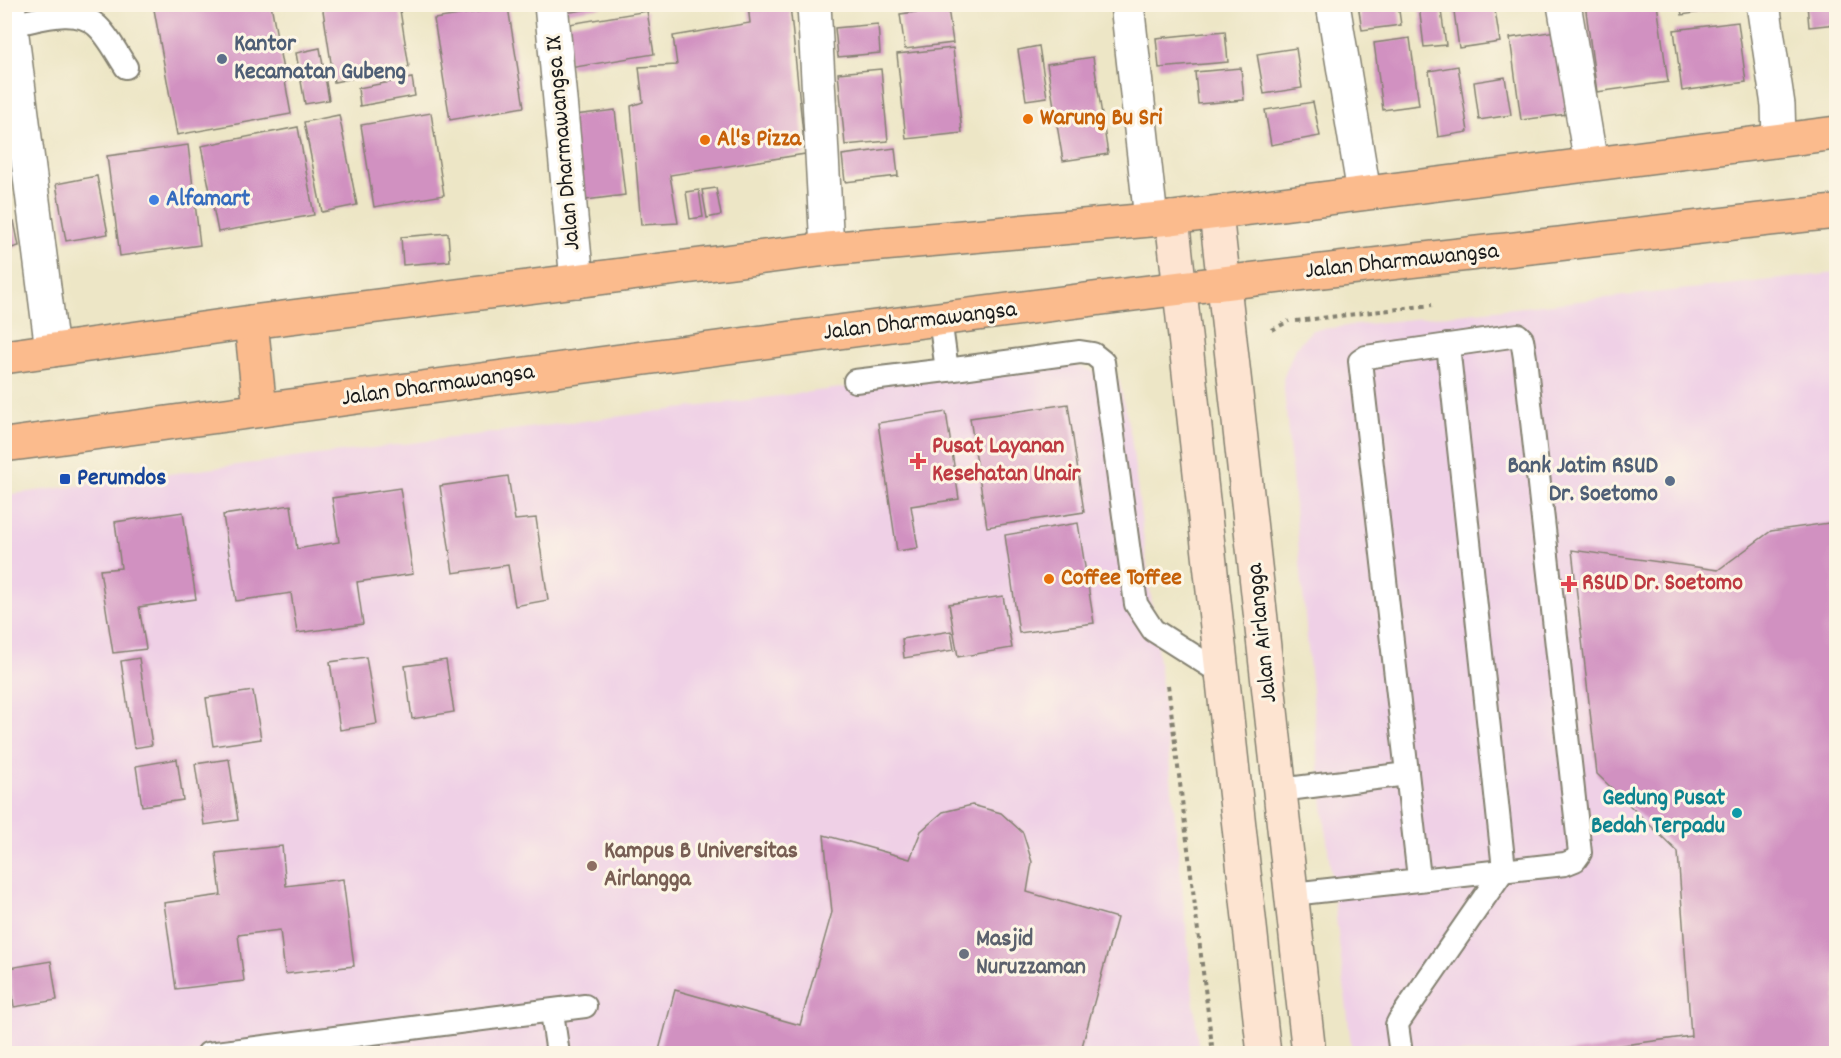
<svg xmlns="http://www.w3.org/2000/svg" width="1841" height="1058" font-family="Dekko,sans-serif">
	<style>
		.built { fill: #efd0e6 }
		.building { fill: #d191c1 }
		.lines { fill: none; stroke-linecap: round; stroke-linejoin: round }
		.lane-casing { stroke: #848171; stroke-width: 26 }
		.street-casing { stroke: #848171; stroke-width: 36 }
		.secondary-casing { stroke: #848171; stroke-width: 36 }
		.primary-casing { stroke: #848171; stroke-width: 36 }
		.path { stroke: #848171; stroke-width: 4; stroke-dasharray: 4.5 4.5; stroke-linecap: butt }
		.lane { stroke: #fff; stroke-width: 22 }
		.street { stroke: #fff; stroke-width: 33 }
		.secondary { stroke: #fde4d1; stroke-width: 33 }
		.primary { stroke: #fbbb8d; stroke-width: 33 }
		.service-dot { fill: #5c6f8a; stroke: #fcf5e5; stroke-width: 2 }
		.food-dot { fill: #e8710a; stroke: #fcf5e5; stroke-width: 2 }
		.shop-dot { fill: #3f7fe0; stroke: #fcf5e5; stroke-width: 2 }
		.health-dot { fill: #e0444e; stroke: #fcf5e5; stroke-width: 2 }
		.transit-dot { fill: #1a4fb4; stroke: #fcf5e5; stroke-width: 2 }
		.culture-dot { fill: #0f9aa8; stroke: #fcf5e5; stroke-width: 2 }
		.education-dot { fill: #8d6e63; stroke: #fcf5e5; stroke-width: 2 }
		.worship-dot { fill: #6b7280; stroke: #fcf5e5; stroke-width: 2 }
		.labels { text-anchor: middle; dominant-baseline: central; stroke-width: 6; stroke-linejoin: round; paint-order: stroke }
		.service-label { font-size: 24px; font-weight: bold; fill: #4e5e75; stroke: #fcf5e5; text-anchor: start }
		.food-label { font-size: 24px; font-weight: bold; fill: #c56008; stroke: #fcf5e5; text-anchor: start }
		.street-label { font-size: 24px; fill: #1c1c1c; stroke: #fcf5e5 }
		.shop-label { font-size: 24px; font-weight: bold; fill: #366cbe; stroke: #fcf5e5; text-anchor: start }
		.health-label { font-size: 24px; font-weight: bold; fill: #be3a42; stroke: #fcf5e5; text-anchor: start }
		.transit-label { font-size: 24px; font-weight: bold; fill: #164399; stroke: #fcf5e5; text-anchor: start }
		.culture-label { font-size: 24px; font-weight: bold; fill: #0d838f; stroke: #fcf5e5; text-anchor: end }
		.education-label { font-size: 24px; font-weight: bold; fill: #785e54; stroke: #fcf5e5; text-anchor: start }
		.worship-label { font-size: 24px; font-weight: bold; fill: #5b616d; stroke: #fcf5e5; text-anchor: start }
	</style>
	<rect width="100%" height="100%" fill="#fcf5e5"/>
	<filter id="ink" filterUnits="userSpaceOnUse"><feTurbulence type="fractalNoise" baseFrequency=".0167" numOctaves="2"/><feDisplacementMap in="SourceGraphic" scale="12" xChannelSelector="R" yChannelSelector="G"/><feConvolveMatrix kernelMatrix="1 2 1 2 8 2 1 2 1" color-interpolation-filters="sRGB"/></filter>
	<filter id="wash" filterUnits="userSpaceOnUse"><feTurbulence type="fractalNoise" baseFrequency=".008" numOctaves="4" result="noise"/><feDisplacementMap in="SourceGraphic" scale="24" xChannelSelector="R" yChannelSelector="G"/><feGaussianBlur stdDeviation="1.35" result="paint"/><feColorMatrix in="noise" values="0 0 0 0 0 0 0 0 0 0 0 0 0 0 0 0 0 1.4 0 .05"/><feComposite in="paint" operator="in"/></filter>
	<g filter="url(#wash)">
		<rect width="100%" height="100%" fill="#ede6c6"/>
		<g class="built">
			<path d="M 1836,273 L 1836,1053 L 1352,1053 L 1321,789 L 1283,379 L 1295,348 L 1312,330 Z"/>
			<path d="M 1060,360 L 1119,380 L 1131,436 L 1161,679 L 1199,1053 L 5,1053 L 4,495 Z"/>
		</g>
		<g id="blocks">
			<g class="building">
				<path d="M 153,4 L 271,4 L 291,114 L 177,135 Z"/>
				<path d="M 322,4 L 399,4 L 409,67 L 334,82 Z"/>
				<path d="M 563,4 L 602,4 L 602,7 L 565,13 Z"/>
				<path d="M 1358,4 L 1398,4 L 1401,25 L 1362,30 Z"/>
				<path d="M 1440,4 L 1446,45 L 1424,47 L 1419,6 Z"/>
				<path d="M 1453,4 L 1494,4 L 1500,42 L 1459,48 Z"/>
				<path d="M 1585,4 L 1657,4 L 1668,82 L 1597,92 Z"/>
				<path d="M 1680,4 L 1739,4 L 1739,6 L 1682,15 Z"/>
				<path d="M 1807,4 L 1836,4 L 1836,24 L 1809,27 Z"/>
				<path d="M 748,5 L 790,5 L 805,154 L 670,175 L 678,223 L 641,225 L 631,106 L 643,102 L 639,67 L 677,65 L 673,36 L 750,23 Z"/>
				<path d="M 508,7 L 524,107 L 450,120 L 434,19 Z"/>
				<path d="M 948,8 L 953,43 L 905,49 L 900,14 Z"/>
				<path d="M 647,11 L 654,54 L 570,68 L 563,25 Z"/>
				<path d="M 1738,22 L 1746,82 L 1682,91 L 1674,30 Z"/>
				<path d="M 878,24 L 880,53 L 838,57 L 835,28 Z"/>
				<path d="M 1562,30 L 1575,113 L 1521,120 L 1510,38 Z"/>
				<path d="M 1225,31 L 1228,62 L 1159,68 L 1156,38 Z"/>
				<path d="M 1410,38 L 1419,105 L 1383,110 L 1374,43 Z"/>
				<path d="M 1039,46 L 1047,97 L 1026,100 L 1018,50 Z"/>
				<path d="M 320,48 L 329,100 L 305,104 L 296,53 Z"/>
				<path d="M 953,48 L 962,133 L 906,139 L 897,54 Z"/>
				<path d="M 1296,48 L 1302,88 L 1264,94 L 1257,54 Z"/>
				<path d="M 1093,57 L 1108,154 L 1063,161 L 1047,64 Z"/>
				<path d="M 1458,66 L 1468,132 L 1438,137 L 1429,71 Z"/>
				<path d="M 1241,68 L 1244,100 L 1198,104 L 1195,72 Z"/>
				<path d="M 881,69 L 888,141 L 845,145 L 838,73 Z"/>
				<path d="M 1505,77 L 1511,115 L 1479,120 L 1474,82 Z"/>
				<path d="M 412,78 L 415,96 L 360,106 L 358,88 Z"/>
				<path d="M 1313,102 L 1320,136 L 1271,145 L 1265,110 Z"/>
				<path d="M 615,110 L 625,195 L 578,201 L 567,116 Z"/>
				<path d="M 431,113 L 444,195 L 374,207 L 361,125 Z"/>
				<path d="M 339,115 L 357,205 L 322,212 L 304,122 Z"/>
				<path d="M 298,127 L 314,215 L 218,232 L 201,146 Z"/>
				<path d="M 188,145 L 200,245 L 120,256 L 107,156 Z"/>
				<path d="M 895,148 L 898,176 L 845,182 L 842,155 Z"/>
				<path d="M 97,176 L 108,234 L 66,241 L 56,184 Z"/>
				<path d="M 716,188 L 721,215 L 707,218 L 702,190 Z"/>
				<path d="M 699,190 L 703,217 L 690,219 L 686,192 Z"/>
				<path d="M 14,221 L 19,246 L 4,250 L 4,223 Z"/>
				<path d="M 448,233 L 450,261 L 403,265 L 401,237 Z"/>
				<path d="M 1068,404 L 1084,512 L 987,527 L 970,418 Z"/>
				<path d="M 946,412 L 959,499 L 911,506 L 918,548 L 897,551 L 878,423 Z"/>
				<path d="M 508,476 L 515,520 L 536,518 L 548,600 L 515,606 L 508,565 L 453,573 L 440,486 Z"/>
				<path d="M 400,488 L 413,574 L 357,582 L 363,624 L 297,633 L 291,593 L 236,601 L 223,515 L 291,505 L 297,549 L 339,542 L 332,498 Z"/>
				<path d="M 183,512 L 196,599 L 139,607 L 146,649 L 113,653 L 100,570 L 121,568 L 115,522 Z"/>
				<path d="M 1836,522 L 1836,1054 L 1557,1054 L 1691,1036 L 1678,852 L 1597,774 L 1572,550 L 1718,570 L 1771,531 Z"/>
				<path d="M 1078,523 L 1094,623 L 1019,633 L 1005,535 Z"/>
				<path d="M 1003,596 L 1012,648 L 958,657 L 949,604 Z"/>
				<path d="M 951,631 L 954,650 L 904,658 L 902,639 Z"/>
				<path d="M 366,657 L 377,724 L 340,730 L 330,662 Z"/>
				<path d="M 139,658 L 152,745 L 134,748 L 121,661 Z"/>
				<path d="M 446,660 L 454,712 L 412,719 L 405,666 Z"/>
				<path d="M 253,691 L 261,739 L 213,746 L 206,698 Z"/>
				<path d="M 177,759 L 183,800 L 142,806 L 136,766 Z"/>
				<path d="M 229,759 L 238,820 L 204,825 L 195,764 Z"/>
				<path d="M 972,805 L 1001,813 L 1023,833 L 1032,862 L 1027,892 L 1117,918 L 1080,1054 L 658,1054 L 675,990 L 800,1025 L 832,912 L 824,835 L 910,859 L 921,831 L 943,812 Z"/>
				<path d="M 282,846 L 286,886 L 343,879 L 354,966 L 285,974 L 280,930 L 238,935 L 244,981 L 176,989 L 164,903 L 221,895 L 216,853 Z"/>
				<path d="M 51,961 L 57,1000 L 14,1007 L 9,968 Z"/>
			</g>
		</g>
	</g>
	<g filter="url(#ink)">
		<use href="#blocks" fill-opacity="0" stroke="#848171" stroke-width="1.5"/>
		<g class="lines">
			<defs>
				<g id="lane">
					<path d="M 10,25 C 35,21 74,5 96,25 C 108,35 117,54 126,67"/>
					<path d="M 940,319 L 947,370 L 1080,352 L 1093,354 L 1103,362 L 1136,604 L 1153,630 L 1221,673"/>
					<path d="M 855,381 L 947,370"/>
					<path d="M 1280,790 L 1407,774"/>
					<path d="M 1292,894 L 1565,864 L 1575,860 L 1580,853 L 1525,358 L 1522,339 L 1518,335 L 1366,357 L 1360,361 L 1419,878"/>
					<path d="M 552,1012 L 558,1054"/>
					<path d="M 208,1054 L 585,1006"/>
					<path d="M 1401,1054 L 1397,1025 L 1399,1021 L 1504,869 L 1448,345"/>
				</g>
				<g id="street">
					<path d="M 8,4 L 52,350"/>
					<path d="M 551,4 L 577,281"/>
					<path d="M 814,4 L 827,249"/>
					<path d="M 1127,4 L 1151,219"/>
					<path d="M 1333,4 L 1364,193"/>
					<path d="M 1564,4 L 1591,164"/>
					<path d="M 1763,4 L 1778,105 L 1779,140"/>
				</g>
				<g id="secondary">
					<path d="M 1216,213 L 1309,1054"/>
					<path d="M 1172,218 L 1264,1054"/>
				</g>
				<g id="primary">
					<path d="M 251,322 L 260,410"/>
					<path d="M 4,357 L 251,322 L 827,249 L 1172,218 L 1836,133"/>
					<path d="M 4,445 C 501,378 997,307 1495,251 C 1609,239 1722,223 1836,212"/>
				</g>
			</defs>
			<use href="#lane" class="lane-casing"/>
			<use href="#street" class="street-casing"/>
			<use href="#secondary" class="secondary-casing"/>
			<use href="#primary" class="primary-casing"/>
			<g class="path">
				<path d="M 1296,321 L 1432,305"/>
				<path d="M 1272,330 L 1289,321"/>
				<path d="M 1168,685 L 1213,1054"/>
			</g>
			<use href="#lane" class="lane"/>
			<use href="#street" class="street"/>
			<use href="#secondary" class="secondary"/>
			<use href="#primary" class="primary"/>
		</g>
	</g>
	<g class="service-dot">
		<circle cx="222" cy="59" r="6"/>
		<circle cx="1670" cy="481" r="6"/>
	</g>
	<g class="food-dot">
		<circle cx="1028" cy="119" r="6"/>
		<circle cx="705" cy="140" r="6"/>
		<circle cx="1049" cy="579" r="6"/>
	</g>
	<circle class="shop-dot" cx="154" cy="200" r="6"/>
	<g class="health-dot">
		<path d="M915 452h6v6h6v6h-6v6h-6v-6h-6v-6h6z"/>
		<path d="M1566 575h6v6h6v6h-6v6h-6v-6h-6v-6h6z"/>
	</g>
	<rect class="transit-dot" x="59" y="473" width="12" height="12" rx="3"/>
	<circle class="culture-dot" cx="1737" cy="813" r="6"/>
	<circle class="education-dot" cx="592" cy="866" r="6"/>
	<circle class="worship-dot" cx="964" cy="954" r="6"/>
	<g class="labels">
		<g class="service-label">
			<text x="234" y="45">Kantor<tspan x="234" dy="28">Kecamatan Gubeng</tspan></text>
			<text x="1658" y="467" text-anchor="end">Bank Jatim RSUD<tspan x="1658" dy="28">Dr. Soetomo</tspan></text>
		</g>
		<g class="food-label">
			<text x="1040" y="119">Warung Bu Sri</text>
			<text x="717" y="140">Al's Pizza</text>
			<text x="1061" y="579">Coffee Toffee</text>
		</g>
		<g class="street-label">
			<text transform="translate(564 143) rotate(-95)">Jalan Dharmawangsa IX</text>
			<text transform="translate(1402 262) rotate(-6)">Jalan Dharmawangsa</text>
			<text transform="translate(920 322) rotate(-7)">Jalan Dharmawangsa</text>
			<text transform="translate(438 386) rotate(-8)">Jalan Dharmawangsa</text>
			<text transform="translate(1263 633) rotate(-96)">Jalan Airlangga</text>
		</g>
		<g class="shop-label">
			<text x="166" y="200">Alfamart</text>
		</g>
		<g class="health-label">
			<text x="932" y="447">Pusat Layanan<tspan x="932" dy="28">Kesehatan Unair</tspan></text>
			<text x="1582" y="584">RSUD Dr. Soetomo</text>
		</g>
		<g class="transit-label">
			<text x="77" y="479">Perumdos</text>
		</g>
		<g class="culture-label">
			<text x="1725" y="799">Gedung Pusat<tspan x="1725" dy="28">Bedah Terpadu</tspan></text>
		</g>
		<g class="education-label">
			<text x="604" y="852">Kampus B Universitas<tspan x="604" dy="28">Airlangga</tspan></text>
		</g>
		<g class="worship-label">
			<text x="976" y="940">Masjid<tspan x="976" dy="28">Nuruzzaman</tspan></text>
		</g>
	</g>
	<rect width="1841" height="1058" fill="none" stroke="#fcf5e5" stroke-width="24"/>
</svg>
